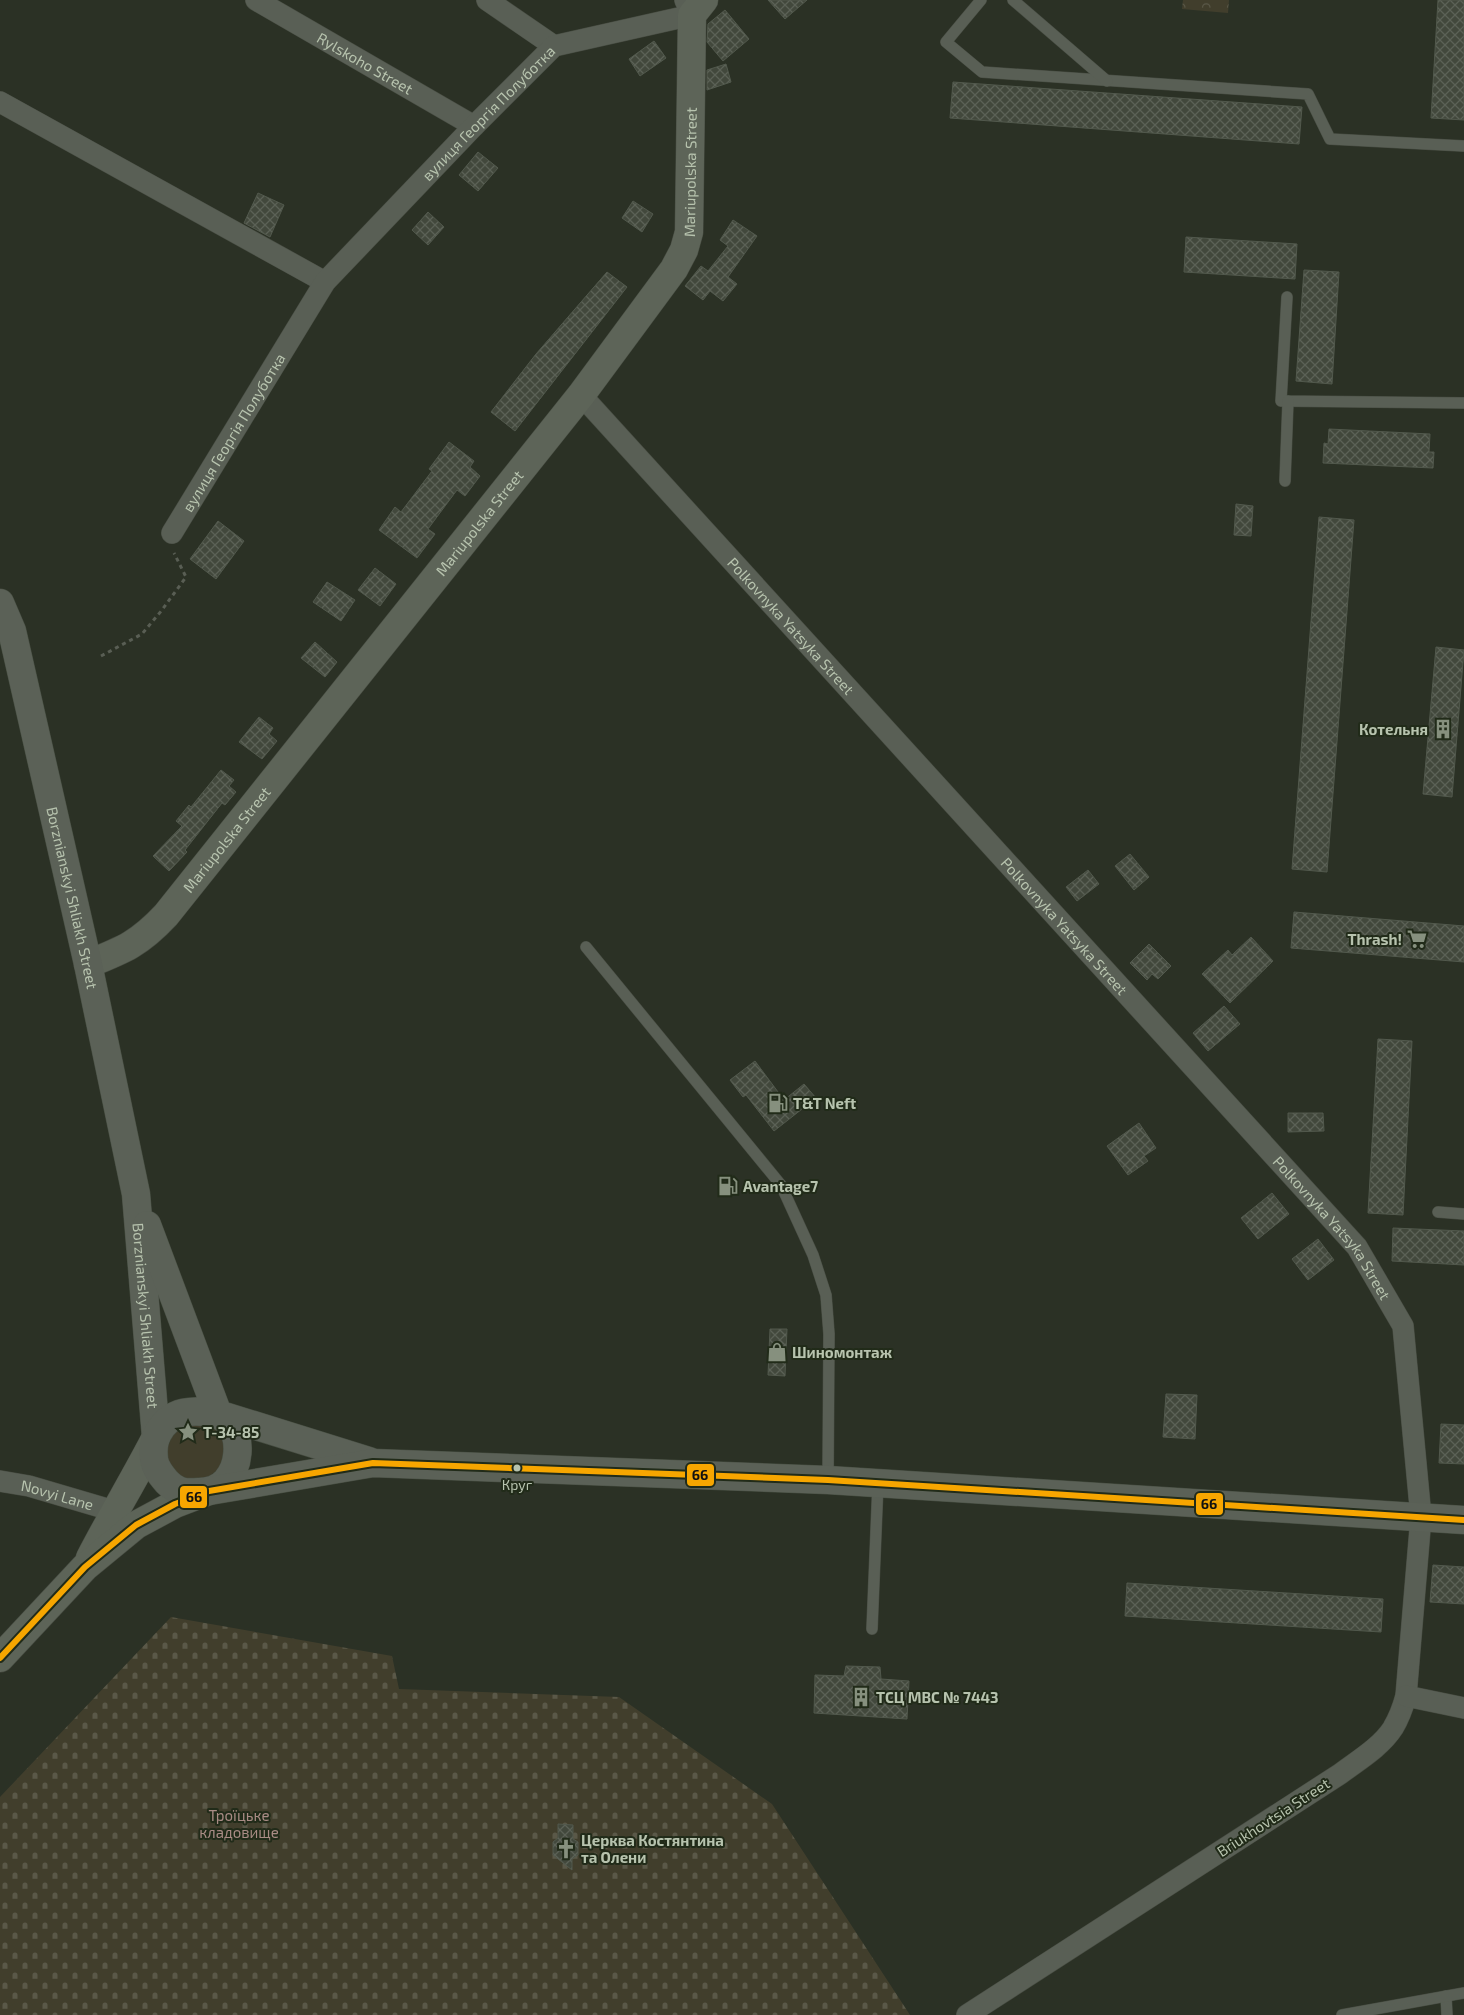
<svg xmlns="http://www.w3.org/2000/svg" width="1464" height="2015" font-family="'Exo 2',sans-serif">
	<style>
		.grass { fill: #413e2c }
		.forest { fill: url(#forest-crowns) }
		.cemetery { fill: url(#cemetery-stones) }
		.building { fill: url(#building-cross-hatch); stroke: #52594d }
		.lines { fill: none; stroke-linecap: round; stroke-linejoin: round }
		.lane-casing { stroke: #474c42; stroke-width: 12 }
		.street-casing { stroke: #474c42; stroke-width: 22 }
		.secondary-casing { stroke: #474c42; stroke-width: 29 }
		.primary-casing { stroke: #474e42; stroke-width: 29 }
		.path { stroke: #595e54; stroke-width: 3; stroke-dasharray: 4 4; stroke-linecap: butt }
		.lane { stroke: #595f55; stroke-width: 11 }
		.street { stroke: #595f55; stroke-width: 21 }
		.secondary { stroke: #5d6458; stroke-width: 28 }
		.primary { stroke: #5b6157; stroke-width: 28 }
		.bus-1-casing { stroke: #212b19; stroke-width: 10 }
		.bus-1 { stroke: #f7a600; stroke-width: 6 }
		.bus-dot { fill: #b7c3ae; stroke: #212b19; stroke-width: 2 }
		.labels { text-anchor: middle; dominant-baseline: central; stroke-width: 4; stroke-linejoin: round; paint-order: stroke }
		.bus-label { font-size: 14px; fill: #b7c3ae; stroke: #212b19 }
		.street-label { font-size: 15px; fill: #b7c3ae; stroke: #212b19 }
		.poi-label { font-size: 15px; font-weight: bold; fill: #b7c3ae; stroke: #212b19; text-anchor: start }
		.park-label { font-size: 15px; fill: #a98c85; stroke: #212b19 }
		.line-badge { stroke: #212b19; stroke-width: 2 }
		.pale-badge-label { font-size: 14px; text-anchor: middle; font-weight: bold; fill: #111 }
	</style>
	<defs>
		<pattern id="forest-crowns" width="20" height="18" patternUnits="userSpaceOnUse" patternTransform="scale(1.25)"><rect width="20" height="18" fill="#413e2c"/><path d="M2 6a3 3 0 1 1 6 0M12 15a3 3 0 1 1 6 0" fill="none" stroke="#5a5848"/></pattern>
		<pattern id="cemetery-stones" width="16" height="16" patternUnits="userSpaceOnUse" patternTransform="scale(1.25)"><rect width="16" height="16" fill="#413e2c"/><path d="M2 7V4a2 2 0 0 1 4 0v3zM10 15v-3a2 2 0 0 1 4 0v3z" fill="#5a5848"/></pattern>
		<pattern id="building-cross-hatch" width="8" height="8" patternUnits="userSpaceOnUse" patternTransform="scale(1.25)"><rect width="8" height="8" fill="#42483c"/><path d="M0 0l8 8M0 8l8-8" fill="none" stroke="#5b6156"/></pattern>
	</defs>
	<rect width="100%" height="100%" fill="#2b3125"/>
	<path class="grass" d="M 201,1420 C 207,1423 214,1426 218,1430 C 246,1455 197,1504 173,1469 C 162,1452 166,1447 173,1430 Z"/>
	<path class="forest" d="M 1183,0 L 1229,0 L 1228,13 L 1182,9 Z"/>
	<path class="cemetery" d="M 171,1617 L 392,1656 L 399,1689 L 619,1697 L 772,1804 L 910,2015 L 0,2015 L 0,1797 Z"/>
	<g class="building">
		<path d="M 768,0 L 807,0 L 785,19 Z"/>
		<path d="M 1438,0 L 1464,0 L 1464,120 L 1431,118 Z"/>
		<path d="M 725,10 L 749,39 L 723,61 L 707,42 L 708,24 Z"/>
		<path d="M 654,41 L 666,58 L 640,76 L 629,59 Z"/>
		<path d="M 726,64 L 731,82 L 707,90 L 707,70 Z"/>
		<path d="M 953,82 L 1302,107 L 1299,144 L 950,118 Z"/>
		<path d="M 478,152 L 498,168 L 478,191 L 459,175 Z"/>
		<path d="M 258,193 L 284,205 L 270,237 L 244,223 Z"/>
		<path d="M 633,201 L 653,214 L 642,232 L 622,218 Z"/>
		<path d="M 428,212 L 444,227 L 428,245 L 412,230 Z"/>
		<path d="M 733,220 L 757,236 L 728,277 L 737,284 L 723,301 L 710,291 L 703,300 L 685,286 L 701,266 L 708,271 L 728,246 L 720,240 Z"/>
		<path d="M 1186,237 L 1297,244 L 1295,279 L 1184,272 Z"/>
		<path d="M 1304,270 L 1339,272 L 1332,384 L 1296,381 Z"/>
		<path d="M 607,272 L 627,287 L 515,431 L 491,412 L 536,354 Z"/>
		<path d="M 1329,429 L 1430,434 L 1429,452 L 1434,452 L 1433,468 L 1323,463 L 1324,443 L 1328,444 Z"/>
		<path d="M 449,442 L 474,461 L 470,467 L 480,476 L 465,496 L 457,490 L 428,529 L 435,534 L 417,558 L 379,530 L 395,507 L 401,512 L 432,471 L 429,469 Z"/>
		<path d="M 1236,504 L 1253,506 L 1251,536 L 1234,535 Z"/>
		<path d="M 1319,517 L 1354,520 L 1327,872 L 1292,869 Z"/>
		<path d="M 218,521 L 244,541 L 216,579 L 190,559 Z"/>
		<path d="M 375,568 L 396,584 L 380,606 L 358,590 Z"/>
		<path d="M 327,582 L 355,600 L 341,621 L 313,602 Z"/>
		<path d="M 315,642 L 337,662 L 325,677 L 301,658 Z"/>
		<path d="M 1436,647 L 1464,650 L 1452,797 L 1423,794 Z"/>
		<path d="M 259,717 L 273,728 L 269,734 L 277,741 L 262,759 L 239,742 Z"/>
		<path d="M 221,770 L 234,780 L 229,786 L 236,792 L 225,805 L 222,803 L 185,850 L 187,852 L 169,871 L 153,856 L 182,826 L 176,821 L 189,805 L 191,807 Z"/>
		<path d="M 1130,854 L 1149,877 L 1134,890 L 1115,866 Z"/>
		<path d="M 1088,870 L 1099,884 L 1077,901 L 1066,887 Z"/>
		<path d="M 1294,912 L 1464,926 L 1464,962 L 1291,948 Z"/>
		<path d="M 1251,937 L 1273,961 L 1230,1003 L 1202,974 L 1228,950 L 1232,955 Z"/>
		<path d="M 1149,944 L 1171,966 L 1158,979 L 1152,974 L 1147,980 L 1130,963 Z"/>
		<path d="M 1224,1006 L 1240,1024 L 1208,1051 L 1193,1033 Z"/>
		<path d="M 1378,1039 L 1412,1041 L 1403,1215 L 1368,1213 Z"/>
		<path d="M 755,1061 L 784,1100 L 804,1084 L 816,1098 L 774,1131 L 746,1095 L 743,1097 L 730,1080 Z"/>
		<path d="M 1288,1113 L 1323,1113 L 1324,1131 L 1288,1132 Z"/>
		<path d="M 1139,1123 L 1156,1148 L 1144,1156 L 1148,1161 L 1128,1175 L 1107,1146 Z"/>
		<path d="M 1272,1193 L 1289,1214 L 1258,1239 L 1241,1218 Z"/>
		<path d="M 1393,1228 L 1464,1231 L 1464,1265 L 1392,1261 Z"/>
		<path d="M 1318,1239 L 1334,1260 L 1308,1280 L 1292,1259 Z"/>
		<path d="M 770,1329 L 787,1329 L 785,1376 L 768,1375 Z"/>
		<path d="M 1166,1394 L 1197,1395 L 1195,1439 L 1163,1437 Z"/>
		<path d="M 1441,1424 L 1464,1425 L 1464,1464 L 1439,1463 Z"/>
		<path d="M 1433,1565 L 1464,1567 L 1464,1604 L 1430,1602 Z"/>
		<path d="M 1127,1583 L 1383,1599 L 1381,1632 L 1125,1616 Z"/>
		<path d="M 846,1666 L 880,1667 L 881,1679 L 909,1681 L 907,1719 L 814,1713 L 815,1675 L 844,1676 Z"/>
		<path d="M 558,1824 L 573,1825 L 573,1839 L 578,1842 L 578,1855 L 572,1859 L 572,1870 L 553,1855 L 553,1842 L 558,1838 Z"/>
	</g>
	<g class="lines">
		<defs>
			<g id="lane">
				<path d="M 981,0 L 946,42 L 982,72 L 1308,94 L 1330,139 L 1464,146"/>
				<path d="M 1013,0 L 1107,81"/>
				<path d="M 1287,297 L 1281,401 L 1464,403"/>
				<path d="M 1285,481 L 1288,401"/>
				<path d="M 586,947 L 781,1185 L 813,1255 L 826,1295 L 829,1334 L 828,1480"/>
				<path d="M 1438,1212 L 1464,1214"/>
				<path d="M 872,1629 L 878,1483"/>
				<path d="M 1446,1996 L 1447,2015"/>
				<path d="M 1342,2015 L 1464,1993"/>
			</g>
			<g id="street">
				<path id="s1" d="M 256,0 L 474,126"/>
				<path d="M 487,0 L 554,46"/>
				<path d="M 0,102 L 325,282"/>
				<path id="s2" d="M 581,395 L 1357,1247 L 1403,1326 L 1421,1517 L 1406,1696 C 1403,1707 1399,1718 1393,1728 C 1381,1747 1357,1761 1340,1774 L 967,2015"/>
				<path id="s3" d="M 172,533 L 325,282 L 474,126 L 554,46 L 692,15 L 685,0"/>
				<path id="s4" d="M 0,1481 L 29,1486 L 114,1511"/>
				<path d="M 1406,1696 L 1464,1708"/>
			</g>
			<g id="secondary">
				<path id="s5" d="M 88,964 C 123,950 139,944 166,915 L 581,395 L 674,269 L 684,250 L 689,232 L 692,15 L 704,0"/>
				<path d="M 90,1558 C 111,1517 135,1478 156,1437"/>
				<path d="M 0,1658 L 85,1567 L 136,1525 L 175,1504 L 209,1491"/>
			</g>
			<g id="primary">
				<path id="s6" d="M 0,603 L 12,631 L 88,964 L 136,1194 L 156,1437"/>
				<path d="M 147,1225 L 218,1414 C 222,1417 227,1420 230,1424 C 242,1440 239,1467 226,1481 C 219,1489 208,1492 198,1492 C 184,1493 177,1492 167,1482 C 161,1475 155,1468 154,1459 C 153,1450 154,1440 158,1433 C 171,1409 194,1409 218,1414 L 369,1461"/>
				<path d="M 209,1491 L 373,1463 L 828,1480 L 1464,1520"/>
			</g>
		</defs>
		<use href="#lane" class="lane-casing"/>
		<use href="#street" class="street-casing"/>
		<use href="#secondary" class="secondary-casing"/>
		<use href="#primary" class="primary-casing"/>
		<path class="path" d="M 101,656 L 142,634 L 162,610 L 186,577 L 174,553"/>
		<use href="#lane" class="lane"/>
		<use href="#street" class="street"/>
		<use href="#secondary" class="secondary"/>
		<use href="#primary" class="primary"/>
		<defs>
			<path id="bus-1" d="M 0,1658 L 85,1567 L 136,1525 L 175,1504 L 209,1491 L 373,1463 L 828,1480 L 1464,1520"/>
		</defs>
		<use href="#bus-1" class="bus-1-casing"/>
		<use href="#bus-1" class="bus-1"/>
	</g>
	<defs>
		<symbol id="building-bare" viewBox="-9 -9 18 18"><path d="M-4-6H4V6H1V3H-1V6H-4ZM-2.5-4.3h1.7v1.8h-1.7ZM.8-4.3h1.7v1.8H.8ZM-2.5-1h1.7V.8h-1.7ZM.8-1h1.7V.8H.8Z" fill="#86907e" stroke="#212b19" stroke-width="2.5" paint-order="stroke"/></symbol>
		<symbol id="supermarket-bare" viewBox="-9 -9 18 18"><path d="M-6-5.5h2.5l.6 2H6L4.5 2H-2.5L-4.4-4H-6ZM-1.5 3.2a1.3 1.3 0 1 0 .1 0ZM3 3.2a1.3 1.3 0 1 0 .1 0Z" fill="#86907e" stroke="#212b19" stroke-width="2.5" paint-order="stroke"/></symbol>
		<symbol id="fuel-bare" viewBox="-9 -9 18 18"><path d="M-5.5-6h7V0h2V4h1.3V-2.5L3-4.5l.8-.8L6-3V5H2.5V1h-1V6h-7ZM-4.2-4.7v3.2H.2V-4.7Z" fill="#86907e" stroke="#212b19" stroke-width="2.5" paint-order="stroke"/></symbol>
		<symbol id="shop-bare" viewBox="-9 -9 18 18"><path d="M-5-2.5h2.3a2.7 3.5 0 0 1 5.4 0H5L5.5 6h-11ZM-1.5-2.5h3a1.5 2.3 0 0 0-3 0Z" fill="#86907e" stroke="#212b19" stroke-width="2.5" paint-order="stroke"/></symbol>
		<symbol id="sight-bare" viewBox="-9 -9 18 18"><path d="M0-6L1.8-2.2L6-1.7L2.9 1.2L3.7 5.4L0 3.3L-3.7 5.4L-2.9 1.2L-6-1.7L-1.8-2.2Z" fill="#86907e" stroke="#212b19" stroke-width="2.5" paint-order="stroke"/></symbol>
		<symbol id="church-bare" viewBox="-9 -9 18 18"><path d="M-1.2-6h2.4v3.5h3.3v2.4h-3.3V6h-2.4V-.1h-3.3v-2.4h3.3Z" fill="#86907e" stroke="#212b19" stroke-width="2.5" paint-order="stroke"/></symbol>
	</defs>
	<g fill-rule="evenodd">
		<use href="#building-bare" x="1429" y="715" width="28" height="28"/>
		<use href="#supermarket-bare" x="1403" y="925" width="28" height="28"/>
		<use href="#fuel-bare" x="764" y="1089" width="28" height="28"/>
		<use href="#fuel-bare" x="714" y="1172" width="28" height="28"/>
		<use href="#shop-bare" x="763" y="1338" width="28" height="28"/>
		<use href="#sight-bare" x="174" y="1418" width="28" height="28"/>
		<use href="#building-bare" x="847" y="1683" width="28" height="28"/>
		<use href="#church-bare" x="552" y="1835" width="28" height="28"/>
	</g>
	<circle class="bus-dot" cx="517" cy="1468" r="4.5"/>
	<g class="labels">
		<g class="bus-label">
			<text x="517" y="1484">Круг</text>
		</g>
		<g class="street-label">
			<text stroke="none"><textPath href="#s1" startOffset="126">Rylskoho Street</textPath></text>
			<text stroke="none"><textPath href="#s3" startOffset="529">вулиця Георгія Полуботка</textPath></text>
			<text stroke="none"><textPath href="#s5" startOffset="1015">Mariupolska Street</textPath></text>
			<text stroke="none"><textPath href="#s3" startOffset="118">вулиця Георгія Полуботка</textPath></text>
			<text stroke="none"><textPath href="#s5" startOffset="595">Mariupolska Street</textPath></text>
			<text stroke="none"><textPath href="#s2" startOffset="312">Polkovnyka Yatsyka Street</textPath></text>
			<text stroke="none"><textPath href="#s5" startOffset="190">Mariupolska Street</textPath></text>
			<text stroke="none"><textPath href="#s6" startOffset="304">Borznianskyi Shliakh Street</textPath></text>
			<text stroke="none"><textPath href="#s2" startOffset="718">Polkovnyka Yatsyka Street</textPath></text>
			<text stroke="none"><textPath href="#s2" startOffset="1122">Polkovnyka Yatsyka Street</textPath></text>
			<text stroke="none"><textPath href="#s6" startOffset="729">Borznianskyi Shliakh Street</textPath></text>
			<text stroke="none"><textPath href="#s4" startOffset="59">Novyi Lane</textPath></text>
			<text transform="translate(1273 1817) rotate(-33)">Briukhovtsia Street</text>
		</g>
		<g class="poi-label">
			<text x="1428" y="729" text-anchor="end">Котельня</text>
			<text x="1402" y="939" text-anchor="end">Thrash!</text>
			<text x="793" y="1103">T&amp;T Neft</text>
			<text x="743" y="1186">Avantage7</text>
			<text x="792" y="1352">Шиномонтаж</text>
			<text x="203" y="1432">Т-34-85</text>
			<text x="876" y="1697">ТСЦ МВС № 7443</text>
			<text x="581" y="1840">Церква Костянтина<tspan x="581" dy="17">та Олени</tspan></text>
		</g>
		<g class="park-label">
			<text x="239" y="1815">Троїцьке<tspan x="239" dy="17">кладовище</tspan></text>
		</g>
	</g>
	<g class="line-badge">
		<rect x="686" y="1463" width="29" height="24" rx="5" fill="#f7a600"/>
		<rect x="179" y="1485" width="29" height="24" rx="5" fill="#f7a600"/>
		<rect x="1195" y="1492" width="29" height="24" rx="5" fill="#f7a600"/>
	</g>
	<g class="pale-badge-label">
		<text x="700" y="1480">66</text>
		<text x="194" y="1502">66</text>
		<text x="1209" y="1509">66</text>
	</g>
</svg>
